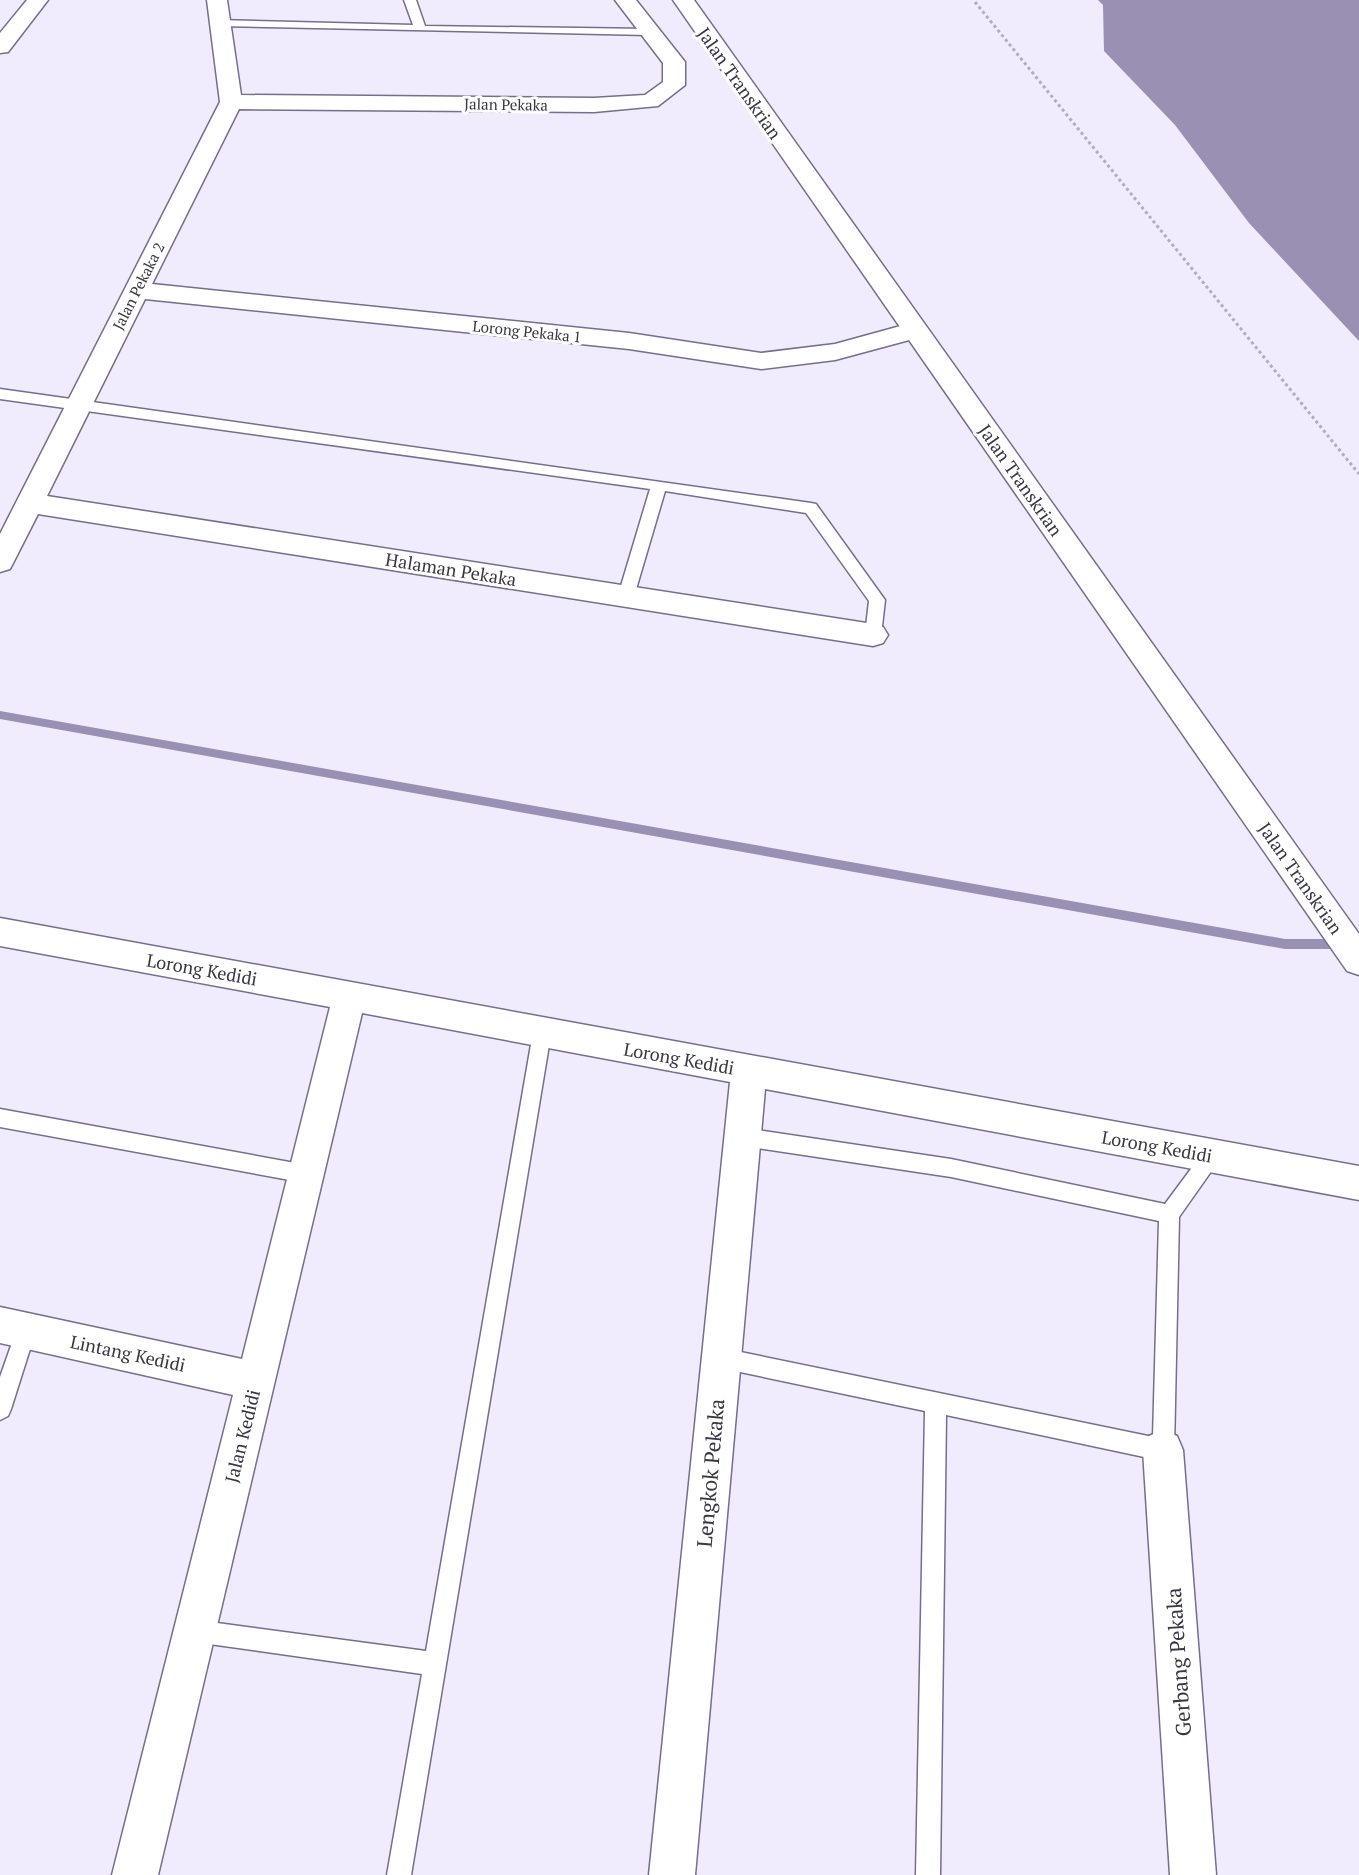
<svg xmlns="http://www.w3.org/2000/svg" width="1359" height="1875" font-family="'PT Serif',serif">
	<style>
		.water { fill: #9a90b3 }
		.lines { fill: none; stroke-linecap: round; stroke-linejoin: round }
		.stream { fill: #9a90b3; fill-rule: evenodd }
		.service-casing { stroke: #766e8a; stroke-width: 3 }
		.minor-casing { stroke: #766e8a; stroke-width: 3 }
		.secondary-casing { stroke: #766e8a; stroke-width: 3 }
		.path { stroke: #b2adbd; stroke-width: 3; stroke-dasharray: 3 3; stroke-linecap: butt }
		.service { fill: #fff; fill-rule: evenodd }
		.minor { fill: #fff; fill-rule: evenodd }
		.secondary { fill: #fff; fill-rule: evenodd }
		.labels { text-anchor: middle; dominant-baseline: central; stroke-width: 6; stroke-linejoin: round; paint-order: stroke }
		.far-street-label { font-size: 15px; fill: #3a3643; stroke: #fff }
		.street-label { font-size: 18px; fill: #3a3643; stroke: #fff }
		.near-street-label { font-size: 21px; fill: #3a3643; stroke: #fff }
	</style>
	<rect width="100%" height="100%" fill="#f0ebfd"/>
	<path class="water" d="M 1098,0 L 1359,0 L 1359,341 L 1249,223 L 1175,125 L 1104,51 L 1103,5 Z"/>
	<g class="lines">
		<path class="stream" d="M 0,711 L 1285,939 L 1359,939 L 1359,949 L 1285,949 L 0,719 Z"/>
		<defs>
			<g id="service">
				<path d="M 404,0 L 416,0 L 425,26 L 649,29 L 655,32 L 649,35 L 218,26 L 212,23 L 218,20 L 413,25 Z"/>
				<path d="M 0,389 L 811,503 L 816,504 L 885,600 L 881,635 L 879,639 L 867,639 L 865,635 L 869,601 L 806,513 L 665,491 L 634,596 L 632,600 L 620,600 L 618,596 L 650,489 L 0,399 Z"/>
				<path d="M 542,1025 L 549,1027 L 551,1033 L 411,1875 L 387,1875 L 422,1674 L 195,1642 L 187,1639 L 184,1631 L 187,1623 L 195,1620 L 426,1651 L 533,1033 L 535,1027 Z"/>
				<path d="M 0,1109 L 306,1165 L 313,1168 L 316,1174 L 313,1180 L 306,1183 L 0,1127 Z"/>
				<path d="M 744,1128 L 951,1159 L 1165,1204 L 1205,1150 L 1212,1147 L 1219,1150 L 1222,1156 L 1179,1217 L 1174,1450 L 1171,1458 L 1163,1461 L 946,1415 L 940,1875 L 916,1875 L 925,1411 L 721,1368 L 714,1365 L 711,1358 L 714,1351 L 721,1348 L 1153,1437 L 1159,1221 L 951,1177 L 744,1146 L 737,1143 L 734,1137 L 737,1131 Z"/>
				<path d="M 26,1320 L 33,1323 L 36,1330 L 11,1409 L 8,1416 L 0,1420 L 0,1377 L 19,1323 Z"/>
			</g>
			<g id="minor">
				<path d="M 27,0 L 48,0 L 8,52 L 0,53 L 0,33 Z"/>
				<path d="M 207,0 L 227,0 L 241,95 L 594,98 L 645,95 L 663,82 L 663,63 L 615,0 L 636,0 L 685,62 L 685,85 L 658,106 L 594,112 L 239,109 L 152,284 L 629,333 L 761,353 L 835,344 L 915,322 L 924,324 L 928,330 L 924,336 L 835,360 L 761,369 L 629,349 L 145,299 L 47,496 L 873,624 L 883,627 L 888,635 L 883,643 L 873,646 L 38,514 L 10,569 L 0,572 L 0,534 L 220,102 Z"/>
				<path d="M 0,918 L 1359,1166 L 1359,1200 L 765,1089 L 695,1875 L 649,1875 L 730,1082 L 362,1013 L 158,1875 L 112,1875 L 233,1395 L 0,1343 L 0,1307 L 242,1359 L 330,1007 L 0,946 Z"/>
				<path d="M 1163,1430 L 1177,1436 L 1183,1450 L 1216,1875 L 1170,1875 L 1143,1450 L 1149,1436 Z"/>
			</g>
			<path id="secondary" d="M 673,0 L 694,0 L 1359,934 L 1359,975 L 1347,971 Z"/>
		</defs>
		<use href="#service" class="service-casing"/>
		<use href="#minor" class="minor-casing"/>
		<use href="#secondary" class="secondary-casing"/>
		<path class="path" d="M 975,2 L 1359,474"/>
		<use href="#service" class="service"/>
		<use href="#minor" class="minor"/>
		<use href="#secondary" class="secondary"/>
	</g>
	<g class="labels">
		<g class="far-street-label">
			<text transform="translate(506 104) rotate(1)">Jalan Pekaka</text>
			<text transform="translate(138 286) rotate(-63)">Jalan Pekaka 2</text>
			<text transform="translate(527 331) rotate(6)">Lorong Pekaka 1</text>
		</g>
		<g class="street-label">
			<text transform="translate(740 83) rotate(55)">Jalan Transkrian</text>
			<text transform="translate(1021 480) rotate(55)">Jalan Transkrian</text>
			<text transform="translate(451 569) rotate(9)">Halaman Pekaka</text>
			<text transform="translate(1301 878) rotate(55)">Jalan Transkrian</text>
			<text transform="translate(202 969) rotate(10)">Lorong Kedidi</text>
			<text transform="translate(679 1058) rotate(10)">Lorong Kedidi</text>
			<text transform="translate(1157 1146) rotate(10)">Lorong Kedidi</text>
			<text transform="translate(128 1353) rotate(12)">Lintang Kedidi</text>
			<text transform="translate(242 1436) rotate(-76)">Jalan Kedidi</text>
		</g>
		<g class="near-street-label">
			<text transform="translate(710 1473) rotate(-85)">Lengkok Pekaka</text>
			<text transform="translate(1178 1662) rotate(-94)">Gerbang Pekaka</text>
		</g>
	</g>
</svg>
